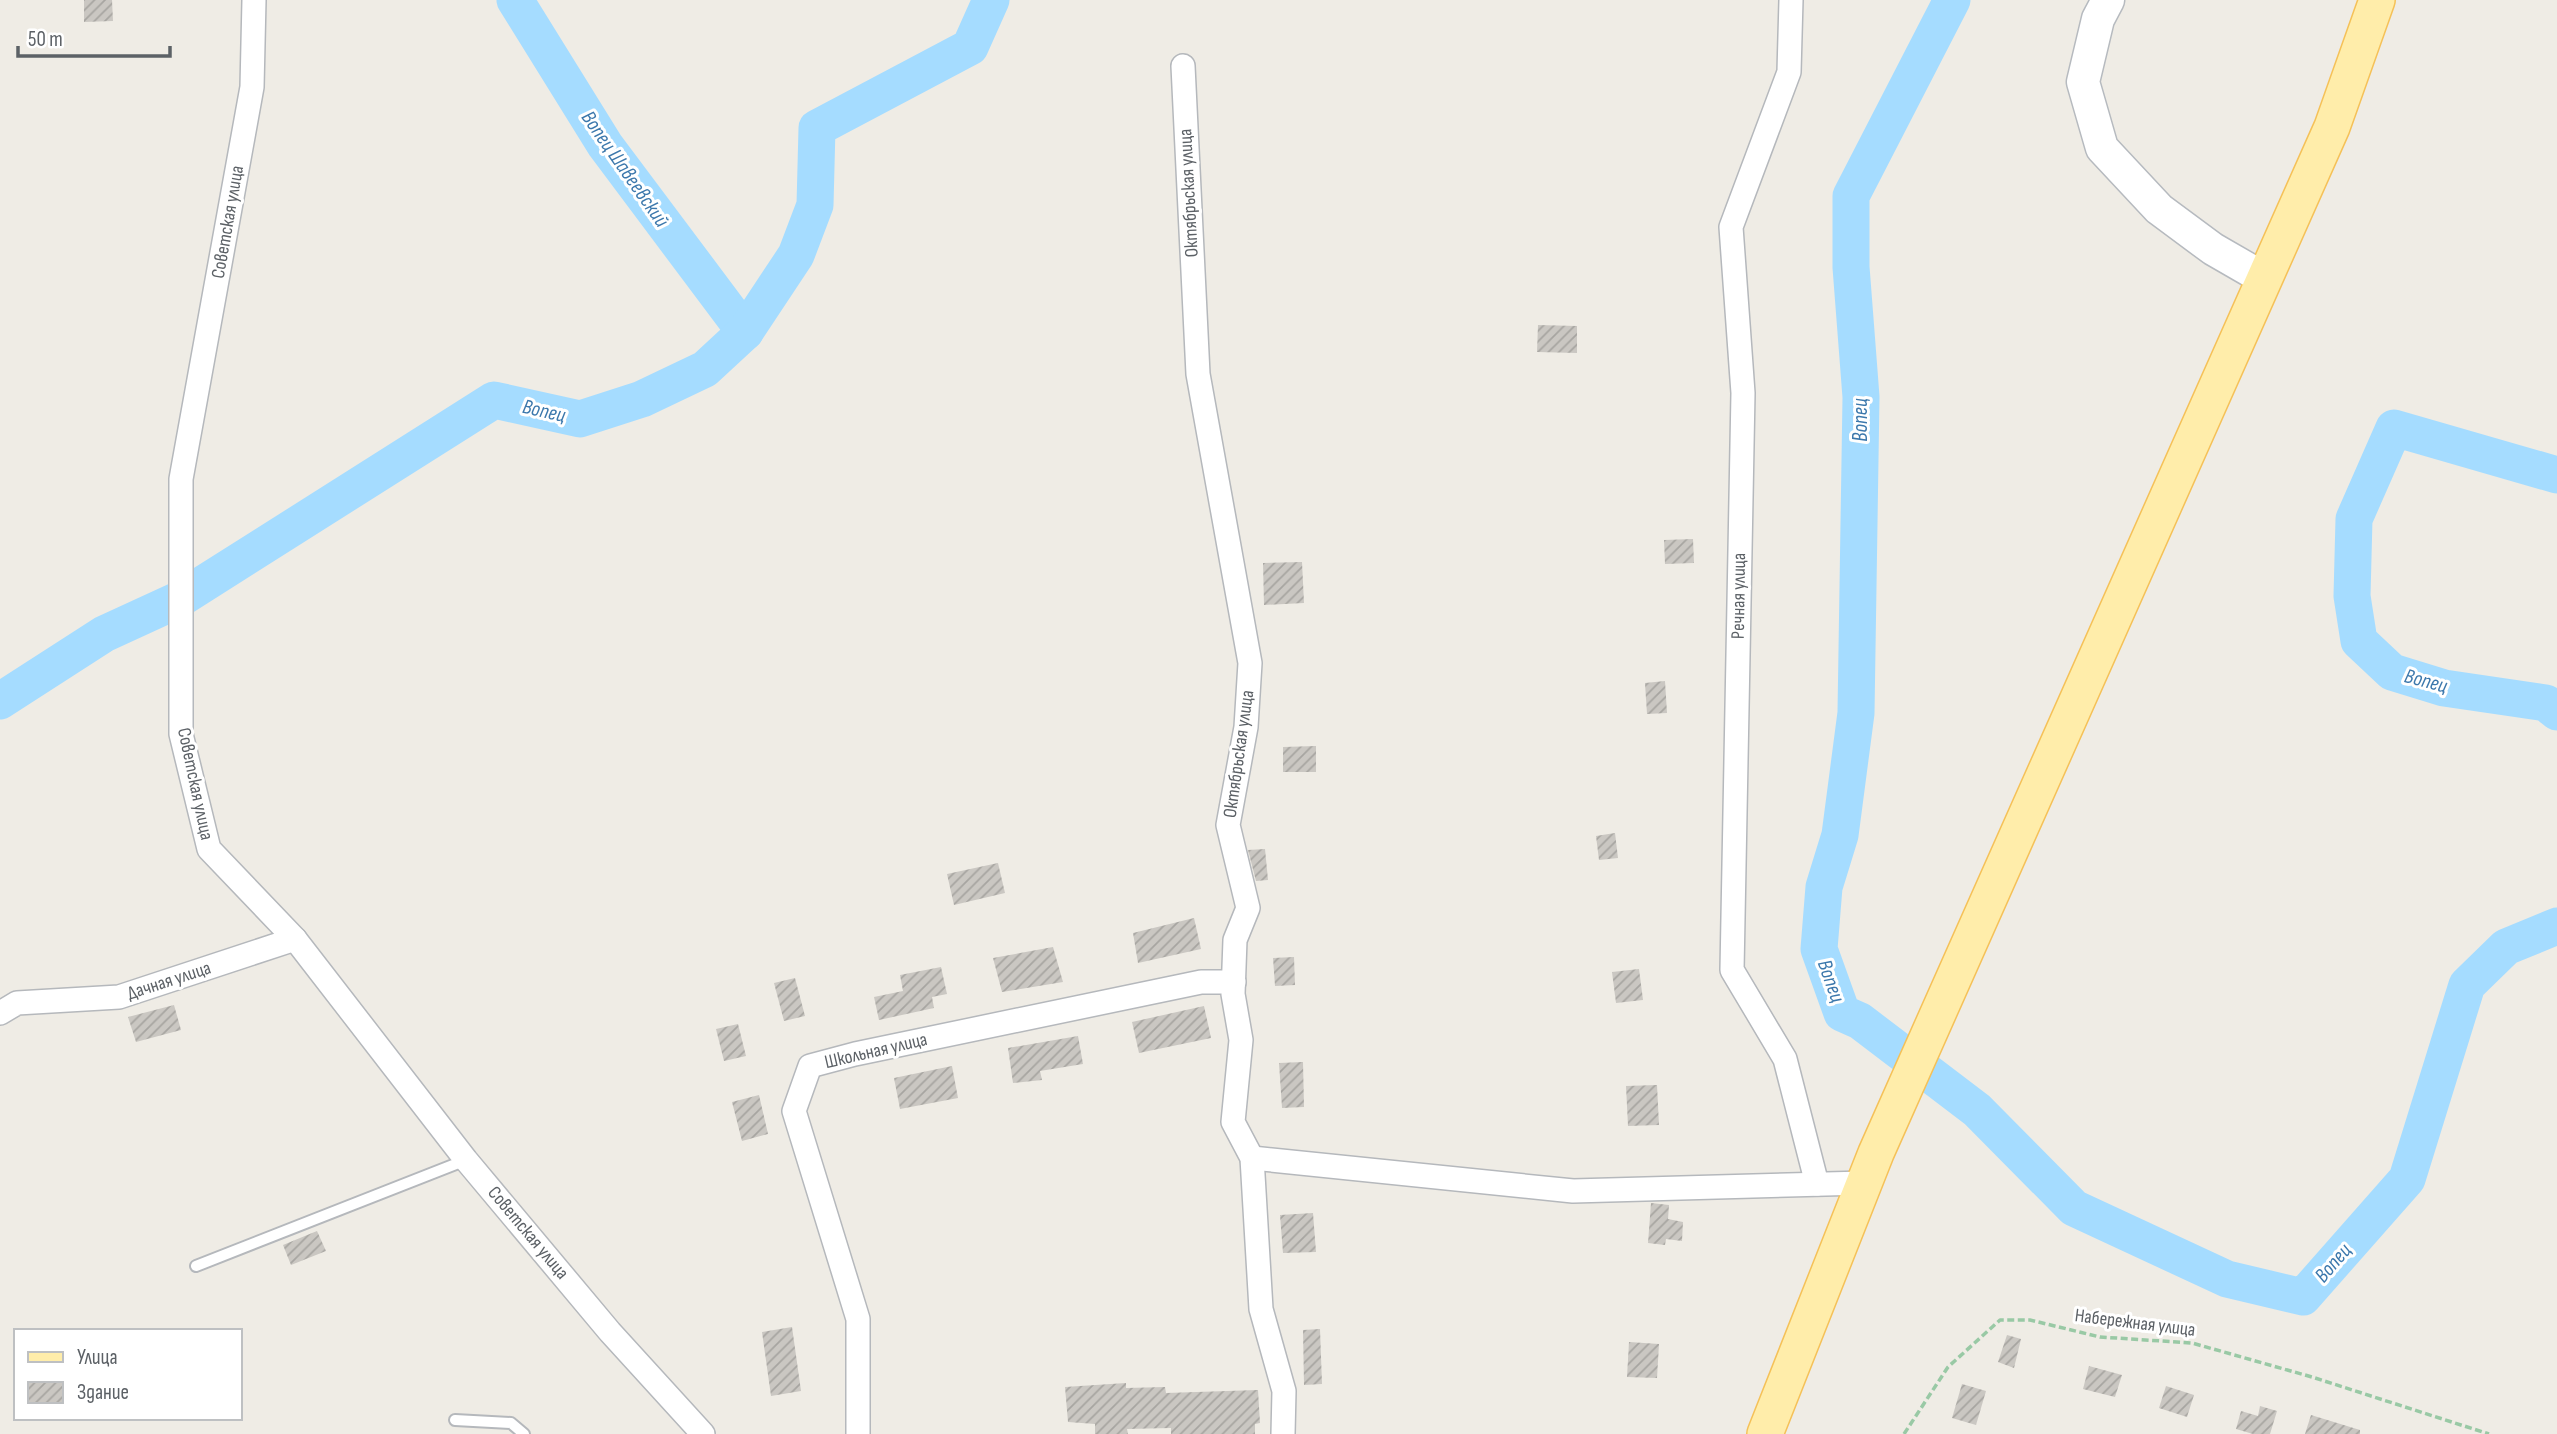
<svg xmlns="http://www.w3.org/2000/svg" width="2557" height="1434" font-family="'Sofia Sans Condensed',sans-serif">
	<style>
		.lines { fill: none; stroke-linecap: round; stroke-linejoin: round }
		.river { stroke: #a5dcff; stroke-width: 37 }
		.building { fill: url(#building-hatch) }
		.lane-casing { stroke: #b5b8bc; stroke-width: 14 }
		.street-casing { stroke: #b5b8bc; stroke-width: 26 }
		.secondary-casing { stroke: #b6babf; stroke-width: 35 }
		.primary-casing { stroke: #f5c158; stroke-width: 38 }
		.path { stroke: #99c9a5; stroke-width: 3.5; stroke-dasharray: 7 3.5; stroke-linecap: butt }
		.lane { stroke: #fff; stroke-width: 10 }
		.street { stroke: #fff; stroke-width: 23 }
		.secondary { stroke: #fff; stroke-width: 32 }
		.primary { stroke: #ffedaa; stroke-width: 35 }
		.labels { text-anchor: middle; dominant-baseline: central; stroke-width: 6; stroke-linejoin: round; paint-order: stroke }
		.street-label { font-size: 19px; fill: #5c6166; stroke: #fff }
		.water-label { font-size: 21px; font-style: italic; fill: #3c78ac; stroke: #fff }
	</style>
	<defs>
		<pattern id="building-hatch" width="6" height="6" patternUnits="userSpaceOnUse" patternTransform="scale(1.75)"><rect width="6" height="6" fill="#cac7c2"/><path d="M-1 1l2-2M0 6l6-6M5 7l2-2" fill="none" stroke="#a7a5a1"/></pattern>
	</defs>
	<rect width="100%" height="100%" fill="#efece5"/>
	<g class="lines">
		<g class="river">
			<path d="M 515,0 L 605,145 L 745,332"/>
			<path d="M 1952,0 L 1851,196 L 1851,267 L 1861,397 L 1856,713 L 1840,835 L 1824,887 L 1819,949 L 1842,1013 L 1860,1021 L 1977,1110 L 2074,1208 L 2227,1279 L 2303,1297 L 2407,1179 L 2467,985 L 2506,947 L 2557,926"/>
			<path d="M 2557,475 L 2394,428 L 2354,519 L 2352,596 L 2359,641 L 2392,672 L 2444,688 L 2546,703 L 2557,712"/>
			<path d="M 0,701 L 104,634 L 178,600 L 494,400 L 580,419 L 642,399 L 705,369 L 745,332 L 796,255 L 815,205 L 817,128 L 970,47 L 991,0"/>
		</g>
	</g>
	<g class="building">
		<path d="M 84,0 L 112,0 L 113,21 L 84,22 Z"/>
		<path d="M 1538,325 L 1577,326 L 1577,353 L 1537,352 Z"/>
		<path d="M 1693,539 L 1694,563 L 1665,564 L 1664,540 Z"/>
		<path d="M 1302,562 L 1304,603 L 1264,605 L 1263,563 Z"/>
		<path d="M 1665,681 L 1667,713 L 1647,714 L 1645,683 Z"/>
		<path d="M 1316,746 L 1316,772 L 1283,772 L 1283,747 Z"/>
		<path d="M 1615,833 L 1618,858 L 1599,860 L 1596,836 Z"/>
		<path d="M 1265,849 L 1268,880 L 1256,881 L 1248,850 Z"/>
		<path d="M 998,863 L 1005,893 L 954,905 L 947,874 Z"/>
		<path d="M 1194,918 L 1201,949 L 1138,963 L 1133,933 Z"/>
		<path d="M 1053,947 L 1063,982 L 1002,992 L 993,958 Z"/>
		<path d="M 1294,957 L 1295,985 L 1275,986 L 1273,958 Z"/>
		<path d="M 941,967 L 947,994 L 932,997 L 934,1008 L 879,1020 L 874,997 L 903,991 L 900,975 Z"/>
		<path d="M 1639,969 L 1643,1000 L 1616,1003 L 1612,972 Z"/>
		<path d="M 795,978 L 805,1016 L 784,1021 L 774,983 Z"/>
		<path d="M 174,1005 L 181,1030 L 136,1042 L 128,1017 Z"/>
		<path d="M 1204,1006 L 1211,1038 L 1139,1053 L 1132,1022 Z"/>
		<path d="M 738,1024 L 746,1056 L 724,1061 L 716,1029 Z"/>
		<path d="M 1078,1036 L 1083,1064 L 1040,1071 L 1042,1080 L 1013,1083 L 1008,1048 Z"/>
		<path d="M 1303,1062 L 1304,1107 L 1282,1108 L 1279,1063 Z"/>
		<path d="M 952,1066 L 958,1098 L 900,1109 L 894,1078 Z"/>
		<path d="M 1657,1085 L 1659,1125 L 1628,1126 L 1626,1086 Z"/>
		<path d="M 759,1095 L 768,1134 L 742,1141 L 732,1102 Z"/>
		<path d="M 1651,1203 L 1669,1205 L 1668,1219 L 1683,1222 L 1682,1241 L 1666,1239 L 1665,1245 L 1648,1243 Z"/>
		<path d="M 1313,1213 L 1316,1252 L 1283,1253 L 1280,1215 Z"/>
		<path d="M 317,1231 L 326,1251 L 291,1265 L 283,1245 Z"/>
		<path d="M 792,1327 L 801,1391 L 771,1396 L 762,1332 Z"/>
		<path d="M 1320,1329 L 1322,1384 L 1304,1385 L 1303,1330 Z"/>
		<path d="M 2007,1335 L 2021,1339 L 2014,1368 L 1998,1362 Z"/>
		<path d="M 1629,1342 L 1659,1344 L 1657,1378 L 1627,1377 Z"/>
		<path d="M 2089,1366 L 2122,1375 L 2115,1397 L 2083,1389 Z"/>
		<path d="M 1126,1383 L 1126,1388 L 1165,1387 L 1166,1393 L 1258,1390 L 1260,1423 L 1255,1424 L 1255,1434 L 1171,1434 L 1171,1428 L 1127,1429 L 1128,1434 L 1095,1434 L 1095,1424 L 1068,1422 L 1065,1387 Z"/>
		<path d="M 1962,1384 L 1986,1391 L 1976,1425 L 1952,1418 Z"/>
		<path d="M 2166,1386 L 2194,1395 L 2187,1417 L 2159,1408 Z"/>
		<path d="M 2260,1406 L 2277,1411 L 2270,1434 L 2253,1434 L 2236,1429 L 2241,1411 L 2258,1416 Z"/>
		<path d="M 2311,1415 L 2360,1430 L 2360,1434 L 2305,1434 Z"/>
	</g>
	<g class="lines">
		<defs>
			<g id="lane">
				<path d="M 196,1266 L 466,1160"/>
				<path d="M 455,1420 L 511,1423 L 524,1434"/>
			</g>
			<g id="street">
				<path d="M 254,0 L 252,87 L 181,479 L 181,734 L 209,849 L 295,939 L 466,1160 L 610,1332 L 703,1434"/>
				<path d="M 1791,0 L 1789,72 L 1731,227 L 1743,393 L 1732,970 L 1785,1059 L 1817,1184"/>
				<path d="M 1183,66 L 1198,374 L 1250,663 L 1246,727 L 1228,825 L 1248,908 L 1235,940 L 1233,994 L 1241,1040 L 1233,1122 L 1252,1158 L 1261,1309 L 1284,1391 L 1283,1434"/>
				<path d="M 0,1013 L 17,1003 L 119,997 L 295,939"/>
				<path d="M 1252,1158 L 1573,1191 L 1864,1183"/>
				<path d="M 858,1434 L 858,1319 L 794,1111 L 810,1066 L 855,1054 L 1201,982 L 1234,982"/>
			</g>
			<path id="secondary" d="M 2108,0 L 2098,19 L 2083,82 L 2102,148 L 2159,209 L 2213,249 L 2265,279"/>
			<path id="primary" d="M 1765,1434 L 1876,1153 L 2332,127 L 2377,0"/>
		</defs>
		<use href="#lane" class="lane-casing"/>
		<use href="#street" class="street-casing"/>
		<use href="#secondary" class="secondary-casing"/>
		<use href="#primary" class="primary-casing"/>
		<path class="path" d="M 1904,1434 L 1948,1367 L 2000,1320 L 2030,1320 L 2100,1337 L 2192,1343 L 2312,1377 L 2489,1434"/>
		<use href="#lane" class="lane"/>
		<use href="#street" class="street"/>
		<use href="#secondary" class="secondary"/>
		<use href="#primary" class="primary"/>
	</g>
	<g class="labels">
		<g class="street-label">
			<text transform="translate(1189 193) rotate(-93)">Октябрьская улица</text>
			<text transform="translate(228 222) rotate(-80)">Советская улица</text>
			<text transform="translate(1739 596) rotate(-89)">Речная улица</text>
			<text transform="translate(1239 754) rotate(-82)">Октябрьская улица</text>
			<text transform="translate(195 784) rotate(78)">Советская улица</text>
			<text transform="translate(169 981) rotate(-18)">Дачная улица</text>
			<text transform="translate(876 1051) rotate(-13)">Школьная улица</text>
			<text transform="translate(528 1233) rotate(50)">Советская улица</text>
			<text transform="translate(2135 1323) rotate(7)">Набережная улица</text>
		</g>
		<g class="water-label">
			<text transform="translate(625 169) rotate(55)">Вопец Шавеевский</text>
			<text transform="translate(544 411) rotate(13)">Вопец</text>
			<text transform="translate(1860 420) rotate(-90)">Вопец</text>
			<text transform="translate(2426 681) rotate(15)">Вопец</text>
			<text transform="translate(1831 981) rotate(70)">Вопец</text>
			<text transform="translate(2333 1263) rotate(-49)">Вопец</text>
		</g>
	</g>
	<rect x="14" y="1329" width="228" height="91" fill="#ffffff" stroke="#bec0c2" stroke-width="2"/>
	<rect x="28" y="1352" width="35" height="10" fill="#ffedaa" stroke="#bec0c2" stroke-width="2"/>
	<text x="77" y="1364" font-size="21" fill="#5c6166">Улица</text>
	<rect x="28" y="1382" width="35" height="21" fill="url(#building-hatch)" stroke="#bec0c2" stroke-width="2"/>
	<text x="77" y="1399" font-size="21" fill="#5c6166">Здание</text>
	<path d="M18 46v10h152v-10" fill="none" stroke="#5c6166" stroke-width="3.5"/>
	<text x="28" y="46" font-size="21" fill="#5c6166" stroke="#ffffff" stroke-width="5" paint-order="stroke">50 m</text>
</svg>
